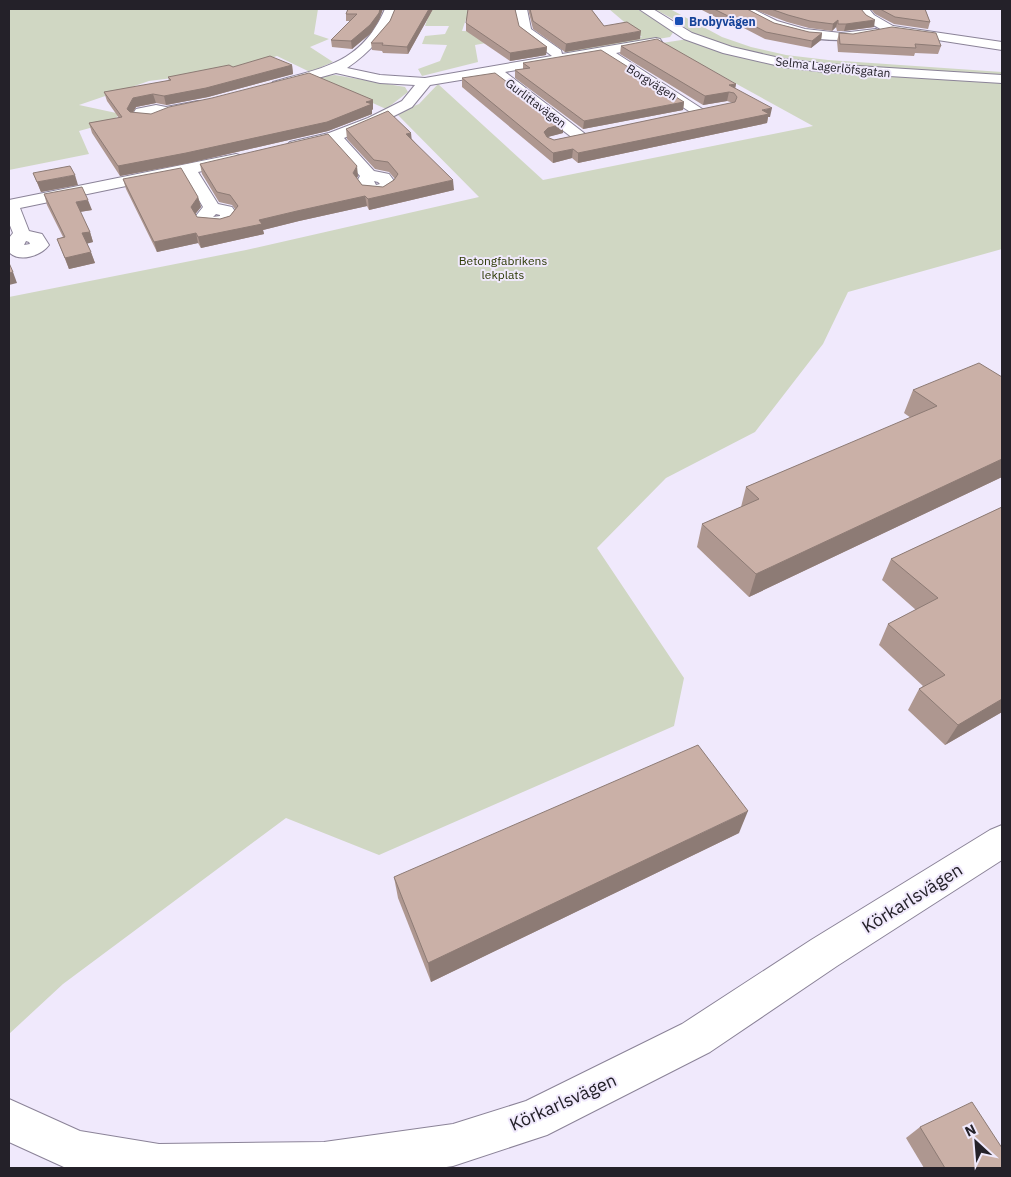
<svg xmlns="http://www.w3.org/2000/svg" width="1011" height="1177" font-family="'IBM Plex Sans',sans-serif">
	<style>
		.green { fill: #d0d7c3 }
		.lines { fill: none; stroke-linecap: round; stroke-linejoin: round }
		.minor-casing { stroke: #8b8398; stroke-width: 2 }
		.minor { fill: #fff; fill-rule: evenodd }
		.wall { fill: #ae9790 }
		.shaded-wall { fill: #8d7b75 }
		.building { fill: #cab0a7; stroke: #8d7b75 }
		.transit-dot { fill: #1a4fb4; stroke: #f0e9fc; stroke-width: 2 }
		.labels { text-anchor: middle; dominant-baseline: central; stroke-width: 4; stroke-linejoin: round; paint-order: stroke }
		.far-transit-label { font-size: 12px; font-weight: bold; fill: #164399; stroke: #f0e9fc; text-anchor: start }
		.far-street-label { font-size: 12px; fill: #242129; stroke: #f0e9fc }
		.far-park-label { font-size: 12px; fill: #2d3a05; stroke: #f0e9fc }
		.near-street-label { font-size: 18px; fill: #242129; stroke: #f0e9fc }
	</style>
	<rect width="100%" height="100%" fill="#f0e9fc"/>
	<g class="green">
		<path d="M 9,9 L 318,9 L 314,34 L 329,39 L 310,47 L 333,62 L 310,72 L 277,56 L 236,70 L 149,81 L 79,105 L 121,114 L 108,123 L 79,131 L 89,154 L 9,170 Z"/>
		<path d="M 431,9 L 467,10 L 481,15 L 466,19 L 462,31 L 498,32 L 514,38 L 475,45 L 478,62 L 422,76 L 418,69 L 440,61 L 447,45 L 422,44 L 425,36 L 445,34 L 449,26 L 425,26 Z"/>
		<path d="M 609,9 L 637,9 L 674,31 L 670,37 L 570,54 L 563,51 L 642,37 Z"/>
		<path d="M 654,9 L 670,9 L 722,37 L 751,47 L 786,55 L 828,60 L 1002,72 L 1002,77 L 825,66 L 787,61 L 732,48 L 695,35 L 677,21 Z"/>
		<path d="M 688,39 L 829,72 L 1002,82 L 1002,249 L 848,292 L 823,344 L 755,432 L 666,478 L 597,548 L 684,678 L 674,726 L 379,855 L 286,818 L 63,984 L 9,1034 L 9,297 L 246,250 L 479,197 L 396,113 L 419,104 L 438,84 L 543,180 L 813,126 L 662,43 Z"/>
		<path d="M 335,75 L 405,87 L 408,92 L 386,109 L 315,77 Z"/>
	</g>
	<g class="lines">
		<defs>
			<g id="minor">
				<path d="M 385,9 L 397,9 C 387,34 369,53 347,68 L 380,75 L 425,78 L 552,56 L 519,31 L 515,9 L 527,9 L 531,29 L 561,50 L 562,54 L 656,38 L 660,39 L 662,42 L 660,45 L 616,53 L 707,112 L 705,115 L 695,115 L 602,55 L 505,72 L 584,133 L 587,136 L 584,139 L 574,139 L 491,75 L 430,85 L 412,107 L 378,124 L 344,138 L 374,171 L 389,174 L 397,185 C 389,197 379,197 365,194 L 356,183 L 360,176 L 330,141 L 295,150 L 290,148 L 287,145 L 290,142 L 329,133 L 368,118 L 402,101 L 415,85 L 380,83 L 336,73 L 278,89 L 271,85 L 273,82 C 324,67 361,64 385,9 ZM 374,181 L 378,182 L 380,184 L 376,185 Z"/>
				<path d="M 639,9 L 653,9 L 692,33 L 732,47 L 784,59 L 825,64 L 1002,75 L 1002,83 L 825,72 L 784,67 L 723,53 L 684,39 Z"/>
				<path d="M 738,9 L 753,9 L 777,21 L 805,29 L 841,33 L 876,29 L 882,33 C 878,38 868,38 860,39 C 824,43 787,36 755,19 C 749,16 742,14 738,9 Z"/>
				<path d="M 857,9 L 869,9 L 874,15 L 893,26 L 1002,42 L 1002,50 L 886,32 L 866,21 Z"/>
				<path d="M 198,101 L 203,102 L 205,105 L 203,108 C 193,111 181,111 171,114 C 157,120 149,124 133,120 L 131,117 L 136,109 L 156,105 L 166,107 Z"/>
				<path d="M 236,154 L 242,156 L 244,159 L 242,162 L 198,172 L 218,204 L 232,207 L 239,217 C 230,230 215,229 201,226 L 195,217 L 203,207 L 184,174 L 20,208 L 29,231 L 42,234 L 49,245 C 41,256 19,263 9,252 L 9,238 L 13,233 L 9,223 L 9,200 ZM 216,214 L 220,215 L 220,216 L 213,217 ZM 26,241 L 29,242 L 30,244 L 24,245 Z"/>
				<path d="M 1002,825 L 1002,860 L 837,966 L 710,1052 L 547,1135 L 453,1166 L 440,1168 L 66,1168 L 9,1142 L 9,1099 L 80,1131 L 159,1144 L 324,1142 L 453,1124 L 526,1101 L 682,1024 L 811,940 L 990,830 Z"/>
			</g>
		</defs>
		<use href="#minor" class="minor-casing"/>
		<use href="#minor" class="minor"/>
	</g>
	<g class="wall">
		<path d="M 348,9 L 383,9 L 379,20 L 371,33 L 352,49 L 332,47 L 331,40 L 350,21 L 346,21 L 346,14 Z"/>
		<path d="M 395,9 L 433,9 L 408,54 L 383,53 L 382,51 L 372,50 L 371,43 L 390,21 Z"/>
		<path d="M 528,9 L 591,9 L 604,26 L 640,39 L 565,52 L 533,29 Z"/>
		<path d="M 700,9 L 747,9 L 774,23 L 809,32 L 822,33 L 821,40 L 811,48 L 765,39 L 738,25 L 733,26 Z"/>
		<path d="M 753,9 L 861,9 L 874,27 L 844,31 L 837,31 L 836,27 L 832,31 L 809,28 L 787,22 Z"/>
		<path d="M 871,9 L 925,9 L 930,22 L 928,29 L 894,24 L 875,14 Z"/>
		<path d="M 466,23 L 519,26 L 547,47 L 546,55 L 510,61 L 466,31 Z"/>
		<path d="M 839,33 L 941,46 L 938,54 L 915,53 L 914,56 L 838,52 L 837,41 Z"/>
		<path d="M 621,46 L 736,84 L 735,89 L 770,117 L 768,117 L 767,123 L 578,163 L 572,158 L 553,163 L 462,87 L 462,78 L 563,124 L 563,133 L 547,137 L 554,140 L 733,103 L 727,101 L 703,105 L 620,54 Z"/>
		<path d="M 523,63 L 684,102 L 683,110 L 583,129 L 515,78 L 515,70 L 523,69 Z"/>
		<path d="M 292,65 L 293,74 L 208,97 L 166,105 L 156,103 L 136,107 L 133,113 L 151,114 L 373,100 L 373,109 L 372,110 L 372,114 L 328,131 L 189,163 L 120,176 L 92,133 L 89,123 L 119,118 L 107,101 L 104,92 L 169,81 L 168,77 L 233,67 Z"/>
		<path d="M 346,129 L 412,139 L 454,190 L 369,210 L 367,206 L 299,221 L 263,230 L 264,234 L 201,248 L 198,243 L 157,252 L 126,189 L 123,179 L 198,197 L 201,207 L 195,214 L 197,217 L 220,219 L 230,216 L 235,209 L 232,205 L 219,202 L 202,174 L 200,164 L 358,176 L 357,178 L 362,185 L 383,187 L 394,180 L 395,179 L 389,172 L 375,169 L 347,139 Z"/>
		<path d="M 33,173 L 78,185 L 41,192 Z"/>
		<path d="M 44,194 L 92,210 L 80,212 L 90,232 L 93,242 L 87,243 L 95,263 L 69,269 L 57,239 L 63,237 L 47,205 Z"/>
		<path d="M 1002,377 L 1002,477 L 749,597 L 697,547 L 702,524 L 741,507 L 746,487 L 911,418 L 904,413 L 913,390 Z"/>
		<path d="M 1002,507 L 1002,712 L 945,745 L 908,710 L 919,689 L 923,686 L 879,645 L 888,624 L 916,610 L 882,580 L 891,559 Z"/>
		<path d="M 739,833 L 431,982 L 398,898 L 394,877 Z"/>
		<path d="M 920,1127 L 1002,1168 L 924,1168 L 906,1138 Z"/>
	</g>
	<g class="shaded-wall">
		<path d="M 380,9 L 383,9 L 379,20 L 371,33 L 352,49 L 351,41 Z"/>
		<path d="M 429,9 L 433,9 L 408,54 L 407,47 Z"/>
		<path d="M 739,18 L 738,25 L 733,26 L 734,19 Z"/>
		<path d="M 838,20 L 836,27 L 832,31 L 833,24 Z"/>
		<path d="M 875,20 L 874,27 L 844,31 L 846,24 Z"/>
		<path d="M 641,31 L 640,39 L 565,52 L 566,44 Z"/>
		<path d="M 822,33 L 821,40 L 811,48 L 812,41 Z"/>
		<path d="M 547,47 L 546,55 L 510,61 L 510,53 Z"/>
		<path d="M 292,65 L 293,74 L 208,97 L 166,105 L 164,96 Z"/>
		<path d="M 736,84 L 734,93 L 729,92 L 727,101 L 703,105 L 705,96 L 729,85 Z"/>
		<path d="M 153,94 L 156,103 L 136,107 L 129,118 L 127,109 L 133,98 Z"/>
		<path d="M 373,100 L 373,109 L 372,110 L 372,114 L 328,131 L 189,163 L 120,176 L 118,166 Z"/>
		<path d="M 684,102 L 683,110 L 583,129 L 584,121 Z"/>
		<path d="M 772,108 L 770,117 L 768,117 L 767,123 L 578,163 L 578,153 Z"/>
		<path d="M 563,124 L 563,133 L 548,137 L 544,141 L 544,132 L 548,128 Z"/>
		<path d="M 411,133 L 412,142 L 406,134 Z"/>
		<path d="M 573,149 L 572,158 L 553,163 L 553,153 Z"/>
		<path d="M 357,166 L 358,176 L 354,183 L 353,173 Z"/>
		<path d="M 75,175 L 78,185 L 41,192 L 37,182 Z"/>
		<path d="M 453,180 L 454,190 L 369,210 L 368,199 Z"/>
		<path d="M 365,196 L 367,206 L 299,221 L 263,230 L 264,234 L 201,248 L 198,237 L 259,220 L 297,211 Z"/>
		<path d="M 198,197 L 201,207 L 193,217 L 191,207 Z"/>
		<path d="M 88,200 L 92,210 L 79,212 L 76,202 Z"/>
		<path d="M 90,232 L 93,242 L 86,244 L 82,233 Z"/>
		<path d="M 196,233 L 198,243 L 157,252 L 154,242 Z"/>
		<path d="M 91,252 L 95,263 L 69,269 L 65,258 Z"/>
		<path d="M 13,272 L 17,283 L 9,285 L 9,273 Z"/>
		<path d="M 1002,459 L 1002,477 L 749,597 L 756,574 Z"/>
		<path d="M 1002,699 L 1002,712 L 945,745 L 958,725 Z"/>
		<path d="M 748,811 L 739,833 L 431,982 L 428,963 Z"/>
	</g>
	<g class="building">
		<path d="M 348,9 L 380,9 L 379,13 L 370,25 L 351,41 L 331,40 L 357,14 L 346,14 Z"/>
		<path d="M 395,9 L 429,9 L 407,47 L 382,45 L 383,43 L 371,43 L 390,21 Z"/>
		<path d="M 468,9 L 515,9 L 519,26 L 547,47 L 510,53 L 466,23 Z"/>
		<path d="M 530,9 L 591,9 L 604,26 L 627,22 L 641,31 L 566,44 L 533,21 Z"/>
		<path d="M 714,9 L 747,9 L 774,23 L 809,32 L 822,33 L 812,41 L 766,32 L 739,18 L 734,19 Z"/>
		<path d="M 771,9 L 861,9 L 866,15 L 875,20 L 846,24 L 838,24 L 838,20 L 833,24 L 810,21 L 788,15 Z"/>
		<path d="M 880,9 L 925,9 L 930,22 L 895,17 Z"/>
		<path d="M 892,27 L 936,33 L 941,46 L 915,44 L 916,48 L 840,44 L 839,33 L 853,34 Z"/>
		<path d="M 657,39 L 736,84 L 729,85 L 772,108 L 762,110 L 769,114 L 578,153 L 573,149 L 553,153 L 462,78 L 495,73 L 563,124 L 548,128 L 544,132 L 547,137 L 554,140 L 735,102 L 737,97 L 734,93 L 729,92 L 705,96 L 621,46 Z"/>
		<path d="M 601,50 L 684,102 L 584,121 L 515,70 L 530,68 L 523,63 Z"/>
		<path d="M 270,56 L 292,65 L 206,88 L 164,96 L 153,94 L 133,98 L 127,109 L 130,112 L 151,114 L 169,107 L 212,98 L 309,73 L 373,100 L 366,102 L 372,104 L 327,122 L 186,153 L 118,166 L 89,123 L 122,117 L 104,92 L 171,80 L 168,77 L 229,65 L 233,67 Z"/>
		<path d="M 388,111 L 411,133 L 406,134 L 453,180 L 368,199 L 365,196 L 297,211 L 259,220 L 262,224 L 198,237 L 196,233 L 154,242 L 123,179 L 181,168 L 198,197 L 191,207 L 197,217 L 220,219 L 230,216 L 238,206 L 230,195 L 217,192 L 200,164 L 328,134 L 357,166 L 353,173 L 362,185 L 383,187 L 394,180 L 398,174 L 388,162 L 374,160 L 346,129 Z"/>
		<path d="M 70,166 L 75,175 L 37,182 L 33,173 Z"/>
		<path d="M 82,187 L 88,200 L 76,202 L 90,232 L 82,233 L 91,252 L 65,258 L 57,239 L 65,237 L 44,194 Z"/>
		<path d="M 9,263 L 13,272 L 9,273 Z"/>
		<path d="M 979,363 L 1002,377 L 1002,459 L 756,574 L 702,524 L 759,499 L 746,487 L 937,406 L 913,390 Z"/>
		<path d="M 1002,507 L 1002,699 L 958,725 L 919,689 L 945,675 L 888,624 L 938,598 L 891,559 Z"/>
		<path d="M 698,745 L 748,811 L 428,963 L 394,877 Z"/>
		<path d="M 972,1102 L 1002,1148 L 1002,1168 L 945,1168 L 920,1127 Z"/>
	</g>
	<rect class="transit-dot" x="674" y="16" width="10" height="10" rx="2.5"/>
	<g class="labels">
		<g class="far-transit-label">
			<text x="689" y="21">Brobyvägen</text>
		</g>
		<g class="far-street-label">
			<text transform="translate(833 67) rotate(6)">Selma Lagerlöfsgatan</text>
			<text transform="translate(652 82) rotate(32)">Borgvägen</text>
			<text transform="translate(536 103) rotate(37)">Gurlittavägen</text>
		</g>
		<g class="far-park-label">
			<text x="503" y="260">Betongfabrikens<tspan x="503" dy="14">lekplats</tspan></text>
		</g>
		<g class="near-street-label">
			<text transform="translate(912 898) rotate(-32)">Körkarlsvägen</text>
			<text transform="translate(563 1102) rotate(-24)">Körkarlsvägen</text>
		</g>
	</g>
	<rect width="1011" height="1177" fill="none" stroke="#242129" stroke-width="20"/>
	<g transform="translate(976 1142) rotate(334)" stroke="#f0e9fc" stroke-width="4" paint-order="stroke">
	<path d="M0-4L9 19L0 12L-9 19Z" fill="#242129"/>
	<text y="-8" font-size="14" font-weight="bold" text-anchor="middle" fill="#242129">N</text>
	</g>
</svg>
